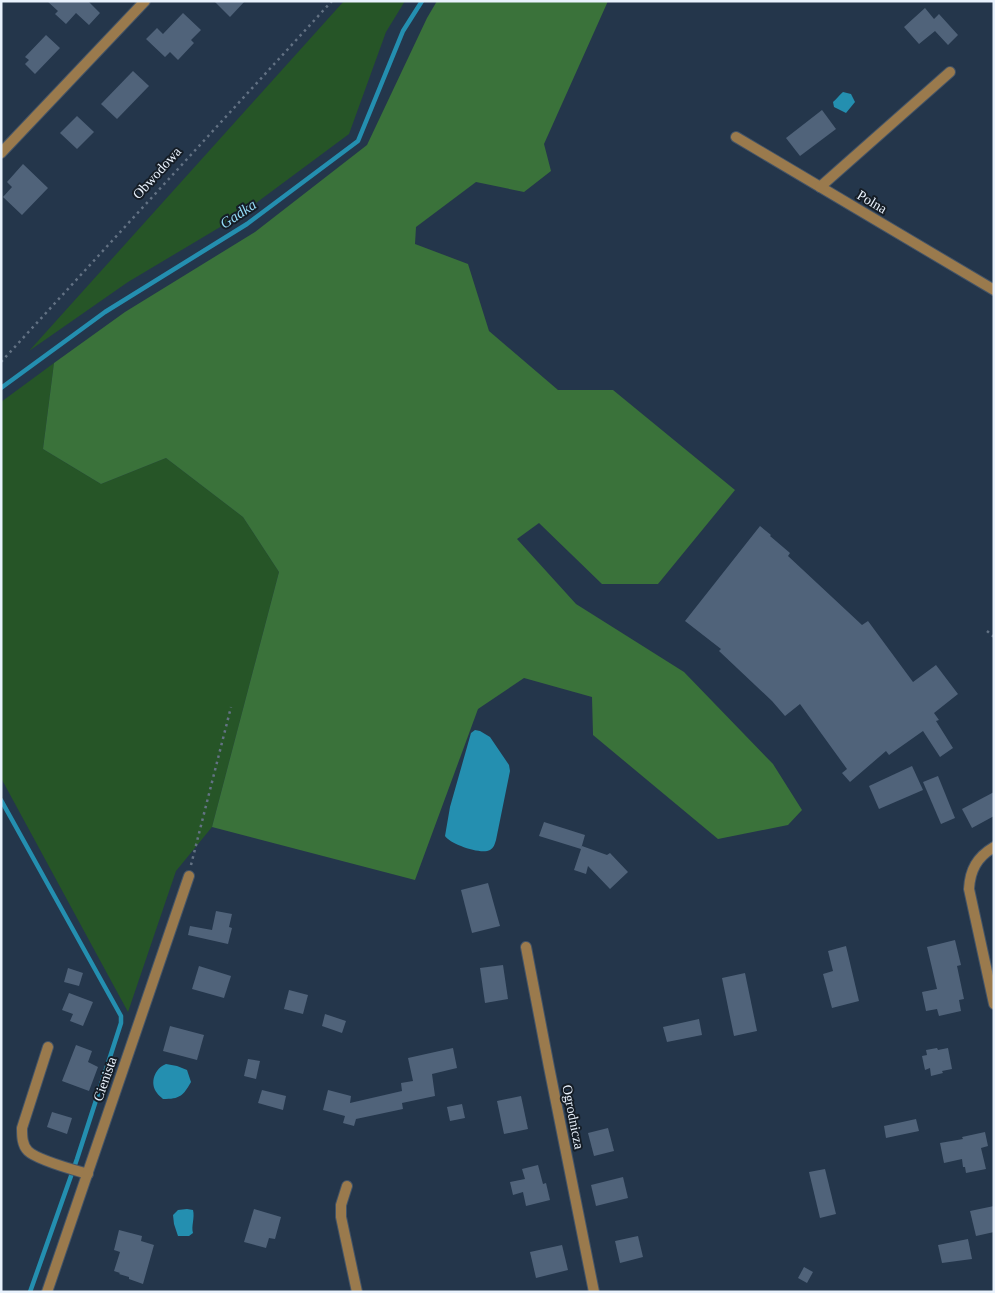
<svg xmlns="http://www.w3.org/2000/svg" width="995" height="1293" font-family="'Times New Roman',serif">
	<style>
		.green { fill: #265527 }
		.forest { fill: #3a723a }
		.water { fill: #248fb0 }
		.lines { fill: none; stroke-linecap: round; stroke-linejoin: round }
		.stream { stroke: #248fb0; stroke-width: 4.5 }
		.building { fill: #50637a }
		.street-casing { stroke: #445467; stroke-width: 12 }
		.path { stroke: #637284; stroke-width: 2.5; stroke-dasharray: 2.5 4; stroke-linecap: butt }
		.street { stroke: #9a7a4d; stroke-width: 10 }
		.labels { text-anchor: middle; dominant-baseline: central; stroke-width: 4; stroke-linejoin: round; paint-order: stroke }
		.street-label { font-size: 14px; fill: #e9f2fd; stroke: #151d26 }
		.water-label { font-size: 15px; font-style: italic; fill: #94dbf6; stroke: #151d26 }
	</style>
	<rect width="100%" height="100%" fill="#24364b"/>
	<g class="green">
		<path d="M 344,1 L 405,1 L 386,32 L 349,134 L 237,217 L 128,282 L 29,351 Z"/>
		<path d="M 54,363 L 43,449 L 101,484 L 166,458 L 243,517 L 279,572 L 212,827 L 176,871 L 128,1012 L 1,778 L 1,402 Z"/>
	</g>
	<path class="forest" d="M 437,1 L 608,1 L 544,144 L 551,171 L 524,192 L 476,182 L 416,227 L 415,244 L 468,264 L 489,331 L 558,390 L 613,390 L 735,490 L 658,584 L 602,584 L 539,523 L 517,539 L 576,604 L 684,672 L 773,764 L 802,810 L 788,825 L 718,839 L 593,735 L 592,697 L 524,678 L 478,709 L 415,880 L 212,827 L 279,572 L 243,517 L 166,458 L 101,484 L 43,449 L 54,363 L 125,312 L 255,232 L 367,145 L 427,18 Z"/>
	<g class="water">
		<path d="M 843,92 L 851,94 L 855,102 L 846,113 L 834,107 L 833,102 C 837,99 839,95 843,92 Z"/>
		<path d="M 475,730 L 480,731 L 490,737 L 509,765 L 510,771 L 496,840 C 495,843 494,848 490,850 C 481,855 450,844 445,836 L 450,807 L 471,733 Z"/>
		<path d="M 166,1064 L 177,1066 L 187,1070 L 191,1082 C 183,1096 180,1099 163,1099 C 161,1097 158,1095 157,1093 C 149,1083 155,1068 166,1064 Z"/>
		<path d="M 187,1209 L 193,1210 C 195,1218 191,1226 193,1233 L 189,1236 L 178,1236 L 174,1224 L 173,1215 L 178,1210 Z"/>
	</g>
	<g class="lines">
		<g class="stream">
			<path d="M 1,388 L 105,312 L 247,224 L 358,141 L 403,31 L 422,1"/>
			<path d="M 1,800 L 121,1016 L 121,1023 L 77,1159 L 30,1292"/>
		</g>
	</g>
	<g class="building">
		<path d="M 47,1 L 88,1 L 100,13 L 89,25 L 76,13 L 66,24 L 55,14 L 58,11 Z"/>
		<path d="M 214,1 L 245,1 L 230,17 Z"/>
		<path d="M 925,8 L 934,19 L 939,14 L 958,35 L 948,45 L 935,31 L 919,44 L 904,27 Z"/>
		<path d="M 183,13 L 201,30 L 191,40 L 194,43 L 178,60 L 170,52 L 165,57 L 146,39 L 157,28 L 163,34 Z"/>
		<path d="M 46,35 L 60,48 L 35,74 L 25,64 L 29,60 L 25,57 Z"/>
		<path d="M 133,71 L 149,86 L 117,119 L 101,104 Z"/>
		<path d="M 822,110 L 836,129 L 800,156 L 786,138 Z"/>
		<path d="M 77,116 L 94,132 L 77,149 L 60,133 Z"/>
		<path d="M 23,164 L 48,188 L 22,215 L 3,197 L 12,187 L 7,182 Z"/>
		<path d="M 760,526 L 771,535 L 770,536 L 790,553 L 788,556 L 862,625 L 868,621 L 913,682 L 936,665 L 958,694 L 934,713 L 939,720 L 936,721 L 953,748 L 940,757 L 923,731 L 889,755 L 886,751 L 850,782 L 842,773 L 847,769 L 800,704 L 785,716 L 772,701 L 719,651 L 721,649 L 685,621 Z"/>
		<path d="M 912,766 L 923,790 L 879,809 L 869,786 Z"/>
		<path d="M 938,776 L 955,818 L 941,824 L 923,782 Z"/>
		<path d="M 994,792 L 994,816 L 972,828 L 962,809 Z"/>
		<path d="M 544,822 L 585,835 L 581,849 L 582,846 L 607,855 L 610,853 L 628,872 L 610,889 L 588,866 L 586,874 L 574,870 L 581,849 L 539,836 Z"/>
		<path d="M 488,883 L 500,926 L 472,933 L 461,890 Z"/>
		<path d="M 216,911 L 232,914 L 229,927 L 232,928 L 228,944 L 188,935 L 190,926 L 212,930 Z"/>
		<path d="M 955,940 L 961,965 L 957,966 L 964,999 L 959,1000 L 961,1011 L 939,1016 L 937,1009 L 926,1011 L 922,992 L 937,989 L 927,947 Z"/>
		<path d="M 846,946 L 859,1001 L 832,1008 L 823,974 L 833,971 L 828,951 Z"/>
		<path d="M 503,965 L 508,999 L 485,1003 L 480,968 Z"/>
		<path d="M 199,966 L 231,976 L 224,998 L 192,989 Z"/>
		<path d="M 68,968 L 83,973 L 79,986 L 64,982 Z"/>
		<path d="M 745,973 L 757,1031 L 734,1036 L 722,978 Z"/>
		<path d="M 289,990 L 308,995 L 303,1014 L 284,1009 Z"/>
		<path d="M 69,993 L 93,1002 L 83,1026 L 70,1021 L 73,1014 L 62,1010 Z"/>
		<path d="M 325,1014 L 346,1021 L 342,1033 L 322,1026 Z"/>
		<path d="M 699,1019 L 702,1035 L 667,1042 L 663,1027 Z"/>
		<path d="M 170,1026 L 204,1035 L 197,1060 L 163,1051 Z"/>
		<path d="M 76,1045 L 92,1051 L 88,1062 L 98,1067 L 89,1091 L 62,1081 Z"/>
		<path d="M 453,1048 L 457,1068 L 432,1074 L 435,1096 L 402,1103 L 403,1109 L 356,1119 L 354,1126 L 343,1123 L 345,1116 L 323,1110 L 328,1090 L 351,1096 L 350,1103 L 402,1091 L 401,1083 L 413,1081 L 408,1058 Z"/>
		<path d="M 937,1048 L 938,1050 L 948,1048 L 952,1069 L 942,1071 L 943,1073 L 931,1076 L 930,1068 L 925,1070 L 922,1056 L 927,1055 L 926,1050 Z"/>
		<path d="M 248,1059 L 260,1061 L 256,1079 L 244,1076 Z"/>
		<path d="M 262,1090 L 286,1096 L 283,1110 L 258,1103 Z"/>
		<path d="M 521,1096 L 528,1129 L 504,1134 L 497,1101 Z"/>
		<path d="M 462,1104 L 465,1118 L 450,1121 L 447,1107 Z"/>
		<path d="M 52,1112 L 72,1118 L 67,1134 L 47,1127 Z"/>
		<path d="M 916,1119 L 919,1131 L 886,1138 L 884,1126 Z"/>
		<path d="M 608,1128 L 614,1151 L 594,1156 L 588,1133 Z"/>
		<path d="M 985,1132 L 988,1146 L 981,1148 L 986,1169 L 966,1173 L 965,1167 L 963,1167 L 962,1159 L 944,1163 L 940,1143 L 963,1139 L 962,1137 Z"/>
		<path d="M 538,1165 L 543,1184 L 546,1183 L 550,1200 L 526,1206 L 523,1192 L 513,1195 L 510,1182 L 525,1179 L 522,1169 Z"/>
		<path d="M 825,1169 L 836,1214 L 820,1218 L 809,1172 Z"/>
		<path d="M 623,1177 L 628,1198 L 596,1206 L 591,1185 Z"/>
		<path d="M 994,1206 L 994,1232 L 976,1236 L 970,1211 Z"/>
		<path d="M 254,1209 L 281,1217 L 275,1239 L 269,1238 L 266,1248 L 244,1242 Z"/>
		<path d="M 119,1230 L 142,1236 L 141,1241 L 154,1245 L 143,1284 L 129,1279 L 129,1277 L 119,1274 L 120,1273 L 114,1271 L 120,1252 L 114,1250 Z"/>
		<path d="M 638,1236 L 643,1257 L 620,1263 L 615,1241 Z"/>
		<path d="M 968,1239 L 972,1259 L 942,1263 L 938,1245 Z"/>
		<path d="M 562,1245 L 568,1270 L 536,1278 L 530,1252 Z"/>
		<path d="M 804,1267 L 813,1272 L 807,1283 L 798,1278 Z"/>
	</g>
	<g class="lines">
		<defs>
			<g id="street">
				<path d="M 736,137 L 994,290"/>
				<path d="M 1,153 L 145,1"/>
				<path d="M 820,187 L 950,72"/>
				<path d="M 994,847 C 977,857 970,870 969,889 L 994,1004"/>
				<path d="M 526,947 L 549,1067 L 594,1292"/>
				<path d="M 48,1047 L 22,1128 C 22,1136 22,1145 28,1151 C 37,1160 74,1170 88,1174"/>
				<path d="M 347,1186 L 341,1205 L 341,1217 L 357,1292"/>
				<path d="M 47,1292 L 189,876"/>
			</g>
		</defs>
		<use href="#street" class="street-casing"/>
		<g class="path">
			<path d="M 1,362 L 332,1"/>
			<path d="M 987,631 L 994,637"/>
			<path d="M 191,865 L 231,707"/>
		</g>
		<use href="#street" class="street"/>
	</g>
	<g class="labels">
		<g class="street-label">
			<text transform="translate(157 173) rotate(-48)">Obwodowa</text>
			<text transform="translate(872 202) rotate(31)">Polna</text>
			<text transform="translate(105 1079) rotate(-71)">Cienista</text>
			<text transform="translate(573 1117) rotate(79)">Ogrodnicza</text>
		</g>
		<g class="water-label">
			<text transform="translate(238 214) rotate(-34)">Gadka</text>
		</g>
	</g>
	<rect width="995" height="1293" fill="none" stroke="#e9f2fd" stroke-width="5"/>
</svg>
